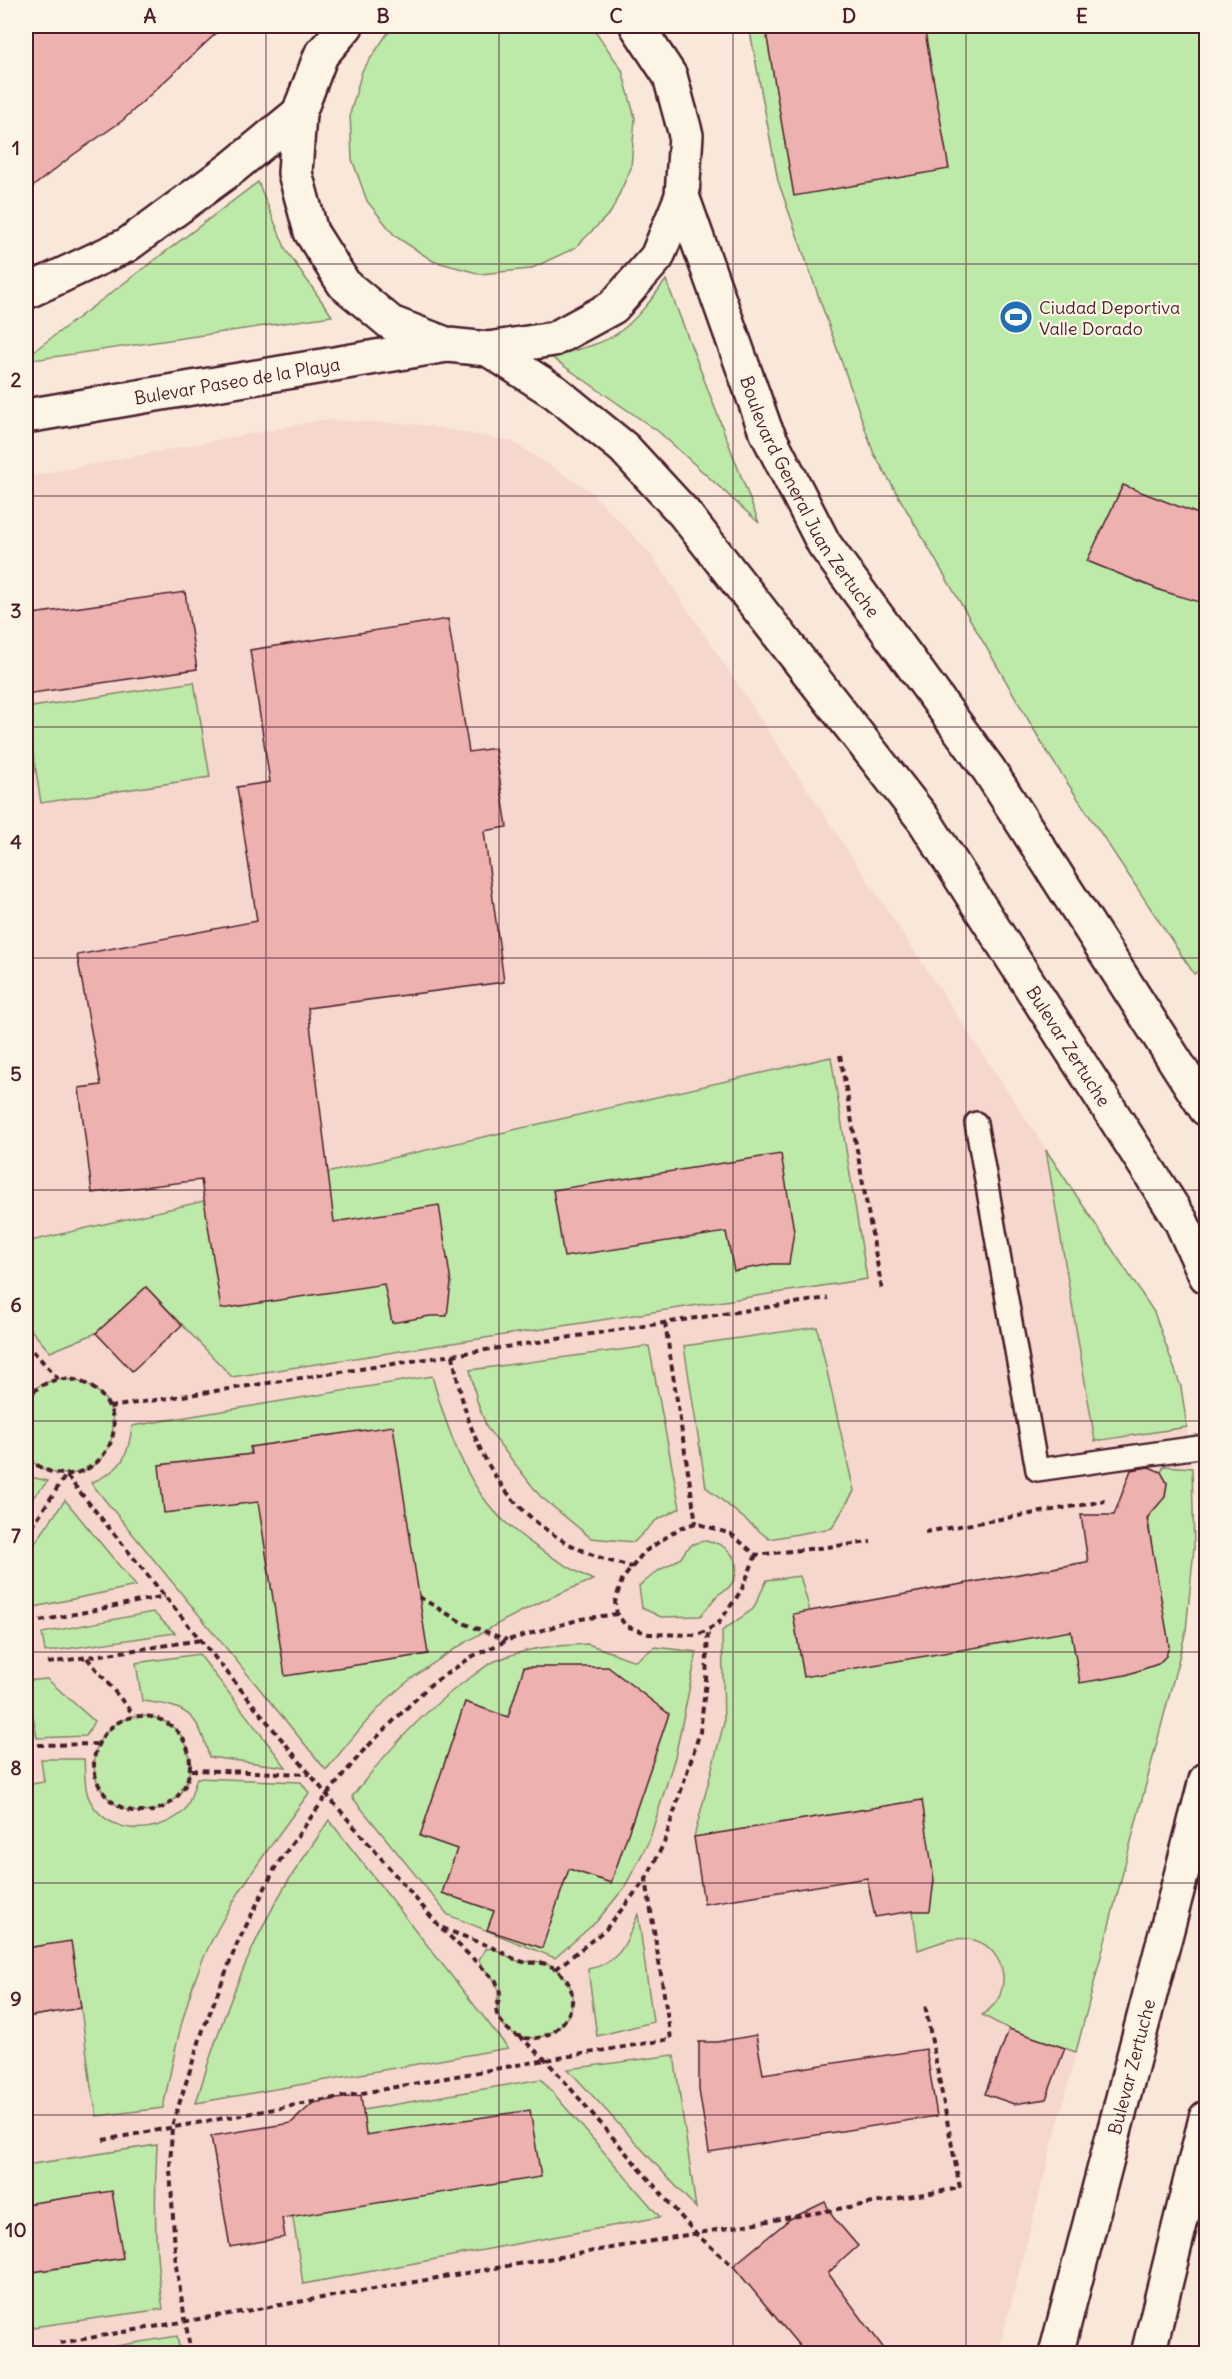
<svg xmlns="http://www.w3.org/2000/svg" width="1232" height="2379" font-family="Delius,sans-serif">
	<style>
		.built { fill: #f5d7cd }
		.green { fill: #bdeaa8; stroke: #84846a; stroke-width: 1.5 }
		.building { fill: #edb1af; stroke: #4a1f2b; stroke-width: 1.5 }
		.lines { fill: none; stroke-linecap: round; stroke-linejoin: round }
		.service-casing { stroke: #4a1f2b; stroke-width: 26 }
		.secondary-casing { stroke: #4a1f2b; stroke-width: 38 }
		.path { stroke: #4a1f2b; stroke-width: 4; stroke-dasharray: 6 4.5; stroke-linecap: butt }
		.service { stroke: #fcf5e5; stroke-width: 21 }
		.secondary { stroke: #fcf5e5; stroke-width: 33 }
		.grid { fill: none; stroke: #4a1f2b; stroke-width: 1.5; stroke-opacity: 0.55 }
		.labels { text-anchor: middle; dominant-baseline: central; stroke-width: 4.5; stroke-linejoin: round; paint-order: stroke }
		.poi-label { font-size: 18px; fill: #4a1f2b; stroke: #fcf5e5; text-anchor: start }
		.street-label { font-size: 18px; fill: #4a1f2b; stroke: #fcf5e5 }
		.neatline { fill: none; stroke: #4a1f2b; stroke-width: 2 }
		.grid-label { font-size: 20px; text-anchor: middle; font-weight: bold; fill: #4a1f2b }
	</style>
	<rect width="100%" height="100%" fill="#f9e7da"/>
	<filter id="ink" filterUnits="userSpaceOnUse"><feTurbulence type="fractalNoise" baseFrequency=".0167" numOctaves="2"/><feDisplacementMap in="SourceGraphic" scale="12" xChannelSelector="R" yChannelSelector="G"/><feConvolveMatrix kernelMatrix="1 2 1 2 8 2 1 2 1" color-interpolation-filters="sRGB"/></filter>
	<g filter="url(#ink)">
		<path class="built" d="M 322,420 L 417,424 L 511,441 L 590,491 L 651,554 L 1154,1312 L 1181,1387 L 1192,1468 L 1194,1548 L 1186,1631 L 998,2353 L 26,2354 L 26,477 Z"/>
		<g class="green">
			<path d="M 398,26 L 588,26 L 594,29 L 622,70 L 635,118 L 631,168 L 611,212 L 575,248 L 530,269 L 481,274 L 433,261 L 395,236 L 367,201 L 352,159 L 350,114 L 362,71 L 387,34 Z"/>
			<path d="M 749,26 L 1206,26 L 1206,965 L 1194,974 L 1047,752 L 874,454 L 778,181 Z"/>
			<path d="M 258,182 L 286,250 L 332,316 L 26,361 L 26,357 Z"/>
			<path d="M 666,280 L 759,523 L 659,432 L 551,357 C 570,351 602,345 618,333 C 637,319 652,299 666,280 Z"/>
			<path d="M 194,682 L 210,777 L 41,803 L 26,708 Z"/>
			<path d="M 831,1057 L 867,1279 L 232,1377 L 146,1287 L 96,1333 L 50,1352 L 26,1324 L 26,1242 Z"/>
			<path d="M 1046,1150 L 1154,1312 L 1181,1387 L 1187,1427 L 1095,1441 Z"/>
			<path d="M 817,1327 L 854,1491 L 832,1528 L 769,1539 L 706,1487 L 684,1346 Z"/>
			<path d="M 649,1346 L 680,1508 L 655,1521 L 634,1542 L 591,1538 L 540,1496 L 487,1428 L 477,1401 L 470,1370 Z"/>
			<path d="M 432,1376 C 443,1416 462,1473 489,1505 C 513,1535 559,1563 593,1580 C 531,1603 465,1639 411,1679 C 379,1703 352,1739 326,1770 L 91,1483 C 122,1469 128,1459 132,1426 Z"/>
			<path d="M 58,1379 C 140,1379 123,1485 56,1473 C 44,1471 32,1464 26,1453 C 25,1442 23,1408 26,1399 C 30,1387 47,1382 58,1379 Z"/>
			<path d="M 1164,1466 L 1192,1468 L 1194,1548 L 1186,1631 L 1076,2052 L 1009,2029 L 982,2015 C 989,2010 997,2004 1000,1995 C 1010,1970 994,1942 968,1939 C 951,1936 934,1945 918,1950 L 913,1911 L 922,1800 L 694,1837 L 724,1723 L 722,1631 L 753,1609 L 767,1580 L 800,1576 L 810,1611 L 1152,1550 L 1147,1508 L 1165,1497 L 1167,1483 L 1161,1472 Z"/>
			<path d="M 26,1476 L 48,1481 L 26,1505 Z"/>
			<path d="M 65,1500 L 136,1586 L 29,1608 L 26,1590 L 26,1556 Z"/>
			<path d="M 703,1541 C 728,1541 747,1564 730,1586 C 727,1590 723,1591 719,1594 C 712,1600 707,1610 700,1616 L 661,1617 L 642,1608 L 639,1586 L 658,1571 L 681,1558 L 686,1550 L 693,1544 Z"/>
			<path d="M 153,1612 L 175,1633 L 45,1652 L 42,1633 Z"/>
			<path d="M 588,1644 L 635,1661 L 655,1647 L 697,1652 L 675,1757 L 649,1841 L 624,1888 L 597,1921 L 555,1958 L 448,1915 L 352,1797 C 385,1753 425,1709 471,1677 C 480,1671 488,1663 498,1660 C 530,1647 554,1646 588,1644 Z"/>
			<path d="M 199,1654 L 286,1767 L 209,1757 C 198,1713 187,1706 142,1701 L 136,1663 Z"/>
			<path d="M 47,1679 L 94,1721 L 86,1736 L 37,1738 L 33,1716 L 26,1716 L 26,1681 Z"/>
			<circle cx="142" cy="1764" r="48"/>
			<path d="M 41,1759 L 84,1759 C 85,1770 84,1786 88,1796 C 104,1835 153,1837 183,1812 C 190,1806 193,1787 197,1778 L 301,1782 L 309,1793 C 273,1842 236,1891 209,1946 C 185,1995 174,2055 163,2108 L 97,2116 L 91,2087 L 81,2008 L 26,2017 L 26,1785 L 44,1782 Z"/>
			<path d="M 329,1820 L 508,2048 L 196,2103 C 218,2028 245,1953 285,1886 C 299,1864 315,1842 329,1820 Z"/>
			<path d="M 638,1914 L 653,2022 L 597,2036 L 588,1969 C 621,1963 626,1943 638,1914 Z"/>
			<path d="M 493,1948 C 502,1952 513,1961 522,1962 C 524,1963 529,1961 531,1961 C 543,1961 557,1967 564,1976 C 596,2017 529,2065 500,2020 C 492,2007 502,1998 497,1985 C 493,1974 481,1971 479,1959 L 486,1949 Z"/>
			<path d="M 674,2055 L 696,2208 L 568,2069 Z"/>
			<path d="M 541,2079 L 660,2217 L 303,2284 L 283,2152 L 363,2110 Z"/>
			<path d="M 157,2145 C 154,2201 154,2254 163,2309 L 26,2328 L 26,2165 Z"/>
			<path d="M 177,2336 L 180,2353 L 111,2353 L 110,2347 Z"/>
		</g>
		<g class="building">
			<path d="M 26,26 L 224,26 L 122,121 L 73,155 L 26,192 Z"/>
			<path d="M 765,26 L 924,26 L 949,169 L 794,196 Z"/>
			<path d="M 1123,485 L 1206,517 L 1206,604 L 1162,591 L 1087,561 Z"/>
			<path d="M 185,592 L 197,669 L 26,694 L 26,615 Z"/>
			<path d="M 448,619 L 469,752 L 495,748 L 507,827 L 484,831 L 504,982 L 308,1008 L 334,1222 L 439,1205 L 451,1283 L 447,1316 L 430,1316 L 392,1323 L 384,1284 L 221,1309 L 201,1180 L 92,1193 L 79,1088 L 101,1085 L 77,955 L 257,921 L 237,787 L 270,782 L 250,650 Z"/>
			<path d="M 781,1154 L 794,1231 L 789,1264 L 772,1264 L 734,1271 L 726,1232 L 564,1257 L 553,1190 Z"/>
			<path d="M 146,1287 L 182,1325 L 132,1371 L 96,1333 Z"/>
			<path d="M 393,1426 L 428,1654 L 285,1676 L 258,1502 L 164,1513 L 159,1465 L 251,1454 L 250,1447 Z"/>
			<path d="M 1149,1467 L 1161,1472 L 1167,1483 L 1165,1497 L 1147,1518 L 1168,1638 L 1169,1647 L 1166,1656 L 1158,1664 L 1126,1675 L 1080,1683 L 1071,1631 L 804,1677 L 793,1614 L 1088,1562 L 1081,1515 L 1114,1515 L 1131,1470 Z"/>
			<path d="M 524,1667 L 608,1667 L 669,1714 L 611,1883 L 569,1869 L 542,1948 L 487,1930 L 494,1911 L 442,1893 L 457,1849 L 420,1836 L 465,1702 L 508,1717 Z"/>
			<path d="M 922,1800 L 934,1880 L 930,1911 L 913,1911 L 875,1917 L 867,1878 L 704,1904 L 694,1837 Z"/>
			<path d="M 71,1941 L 81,2008 L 26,2017 L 26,1948 Z"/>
			<path d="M 1009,2029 L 1065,2048 L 1046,2099 L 1014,2104 L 985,2094 Z"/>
			<path d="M 756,2035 L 763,2074 L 926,2049 L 937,2116 L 709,2152 L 699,2090 L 699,2042 L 717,2042 Z"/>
			<path d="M 361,2095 L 366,2135 L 530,2110 L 541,2177 L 282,2218 L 285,2237 L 230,2247 L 211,2136 L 291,2123 L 313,2103 Z"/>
			<path d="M 112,2191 L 123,2258 L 26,2273 L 26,2204 Z"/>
			<path d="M 825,2202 L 833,2217 L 858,2246 L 828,2273 L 888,2354 L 806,2354 L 733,2266 L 790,2219 Z"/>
		</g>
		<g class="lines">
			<defs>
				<path id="service" d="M 976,1123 L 1037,1470 L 1206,1446"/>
				<g id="secondary">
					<path d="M 346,26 L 321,55 L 299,113 L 295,173 L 311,232 L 344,284 L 391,323 L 448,345 L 488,349 L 554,339 L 613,307 L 657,257 L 682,196 L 686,135 L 670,76 L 637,26"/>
					<path id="s1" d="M 682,196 L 765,429 L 824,544 L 989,770 L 1206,1109"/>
					<path d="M 26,292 L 127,245 L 232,168 L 299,113"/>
					<path id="s2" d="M 488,349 L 555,392 L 624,448 L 684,513 L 924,820 L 1181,1221 L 1206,1276"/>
					<path id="s3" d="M 26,416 L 447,345"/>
					<path id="s4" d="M 1056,2354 L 1206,1780"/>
					<path d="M 1148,2354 L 1206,2118"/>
				</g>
			</defs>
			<use href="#service" class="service-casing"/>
			<use href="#secondary" class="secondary-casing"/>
			<g class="path">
				<path d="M 840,1055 L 882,1290"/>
				<path d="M 665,1323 L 696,1523"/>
				<path d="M 26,1343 L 58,1379"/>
				<path d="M 453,1355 C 470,1464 520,1541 632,1567"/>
				<path d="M 26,1400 C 70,1344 147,1412 98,1461 C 90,1469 76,1475 65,1474 C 50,1474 33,1466 26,1453"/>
				<path d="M 110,1407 L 828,1298"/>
				<path d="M 925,1532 L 1105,1501"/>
				<path d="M 26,1535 L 66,1475 L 327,1795 L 440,1927 L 496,1981 C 497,1985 500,1990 500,1994 C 499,2005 492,2008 500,2020 C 533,2070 602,2007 558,1971 C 541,1957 534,1966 520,1961 C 510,1958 501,1951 491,1947 C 474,1940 457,1934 440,1927"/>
				<path d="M 756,1555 L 741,1591 L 718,1624 L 698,1635 L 649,1634 L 626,1626 L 617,1614 L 615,1602 L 622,1580 L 644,1552 L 680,1528 L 696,1523 L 731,1534 L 756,1555 L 871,1542"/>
				<path d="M 419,1597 L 463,1623 L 507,1640"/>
				<path d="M 40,1621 L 165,1596"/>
				<path d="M 87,1658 L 134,1715"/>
				<path d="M 48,1663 L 201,1640"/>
				<circle cx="142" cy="1764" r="48"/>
				<path d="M 38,1745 L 98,1744"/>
				<path d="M 191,1770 L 310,1774"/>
				<path d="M 556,1969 L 606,1929 L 646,1879 L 664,1843 L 700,1732 L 706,1681 L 708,1630"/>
				<path d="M 519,2036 L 546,2060 L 696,2234 L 733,2266"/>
				<path d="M 103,2140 L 517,2065 L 671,2039 L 646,1879"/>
				<path d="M 60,2343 L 960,2188 L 925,2005"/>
				<path d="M 191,2354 L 176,2266 L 170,2169 L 172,2126 L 203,2030 L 237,1944 L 276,1866 L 327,1795 L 363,1751 L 430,1685 L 473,1656 L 508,1640 L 581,1619 L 617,1614"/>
			</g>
			<use href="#service" class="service"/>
			<use href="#secondary" class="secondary"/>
		</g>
	</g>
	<path class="grid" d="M 266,26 L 266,2354M 499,26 L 499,2354M 733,26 L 733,2354M 966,26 L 966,2354M 26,264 L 1206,264M 26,496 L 1206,496M 26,727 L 1206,727M 26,958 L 1206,958M 26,1190 L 1206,1190M 26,1421 L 1206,1421M 26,1652 L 1206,1652M 26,1883 L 1206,1883M 26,2115 L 1206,2115"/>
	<defs>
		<symbol id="stadium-disc" viewBox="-11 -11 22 22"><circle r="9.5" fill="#1f6fb2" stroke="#fcf5e5"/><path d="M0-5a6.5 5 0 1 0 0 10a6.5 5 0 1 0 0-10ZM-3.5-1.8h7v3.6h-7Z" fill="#fff"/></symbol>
	</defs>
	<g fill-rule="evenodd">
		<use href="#stadium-disc" x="997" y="298" width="38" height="38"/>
	</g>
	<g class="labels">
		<g class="poi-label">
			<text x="1039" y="307">Ciudad Deportiva<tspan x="1039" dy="21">Valle Dorado</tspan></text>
		</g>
		<g class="street-label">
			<text stroke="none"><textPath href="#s3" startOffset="214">Bulevar Paseo de la Playa</textPath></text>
			<text stroke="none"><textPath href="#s1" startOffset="328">Boulevard General Juan Zertuche</textPath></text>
			<text stroke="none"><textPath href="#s2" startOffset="915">Bulevar Zertuche</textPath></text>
			<text stroke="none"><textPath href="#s4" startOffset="297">Bulevar Zertuche</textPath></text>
		</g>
	</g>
	<rect width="1232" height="2379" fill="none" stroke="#fcf5e5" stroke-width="66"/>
	<rect x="33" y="33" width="1166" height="2313" class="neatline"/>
	<g class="grid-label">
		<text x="150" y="23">A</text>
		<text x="383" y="23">B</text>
		<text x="616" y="23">C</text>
		<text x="849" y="23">D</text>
		<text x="1082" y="23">E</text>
		<text x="16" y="155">1</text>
		<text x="16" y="387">2</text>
		<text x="16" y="618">3</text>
		<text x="16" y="849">4</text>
		<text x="16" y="1081">5</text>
		<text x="16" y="1312">6</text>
		<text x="16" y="1543">7</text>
		<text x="16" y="1775">8</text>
		<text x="16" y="2006">9</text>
		<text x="16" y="2237">10</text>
	</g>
</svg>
